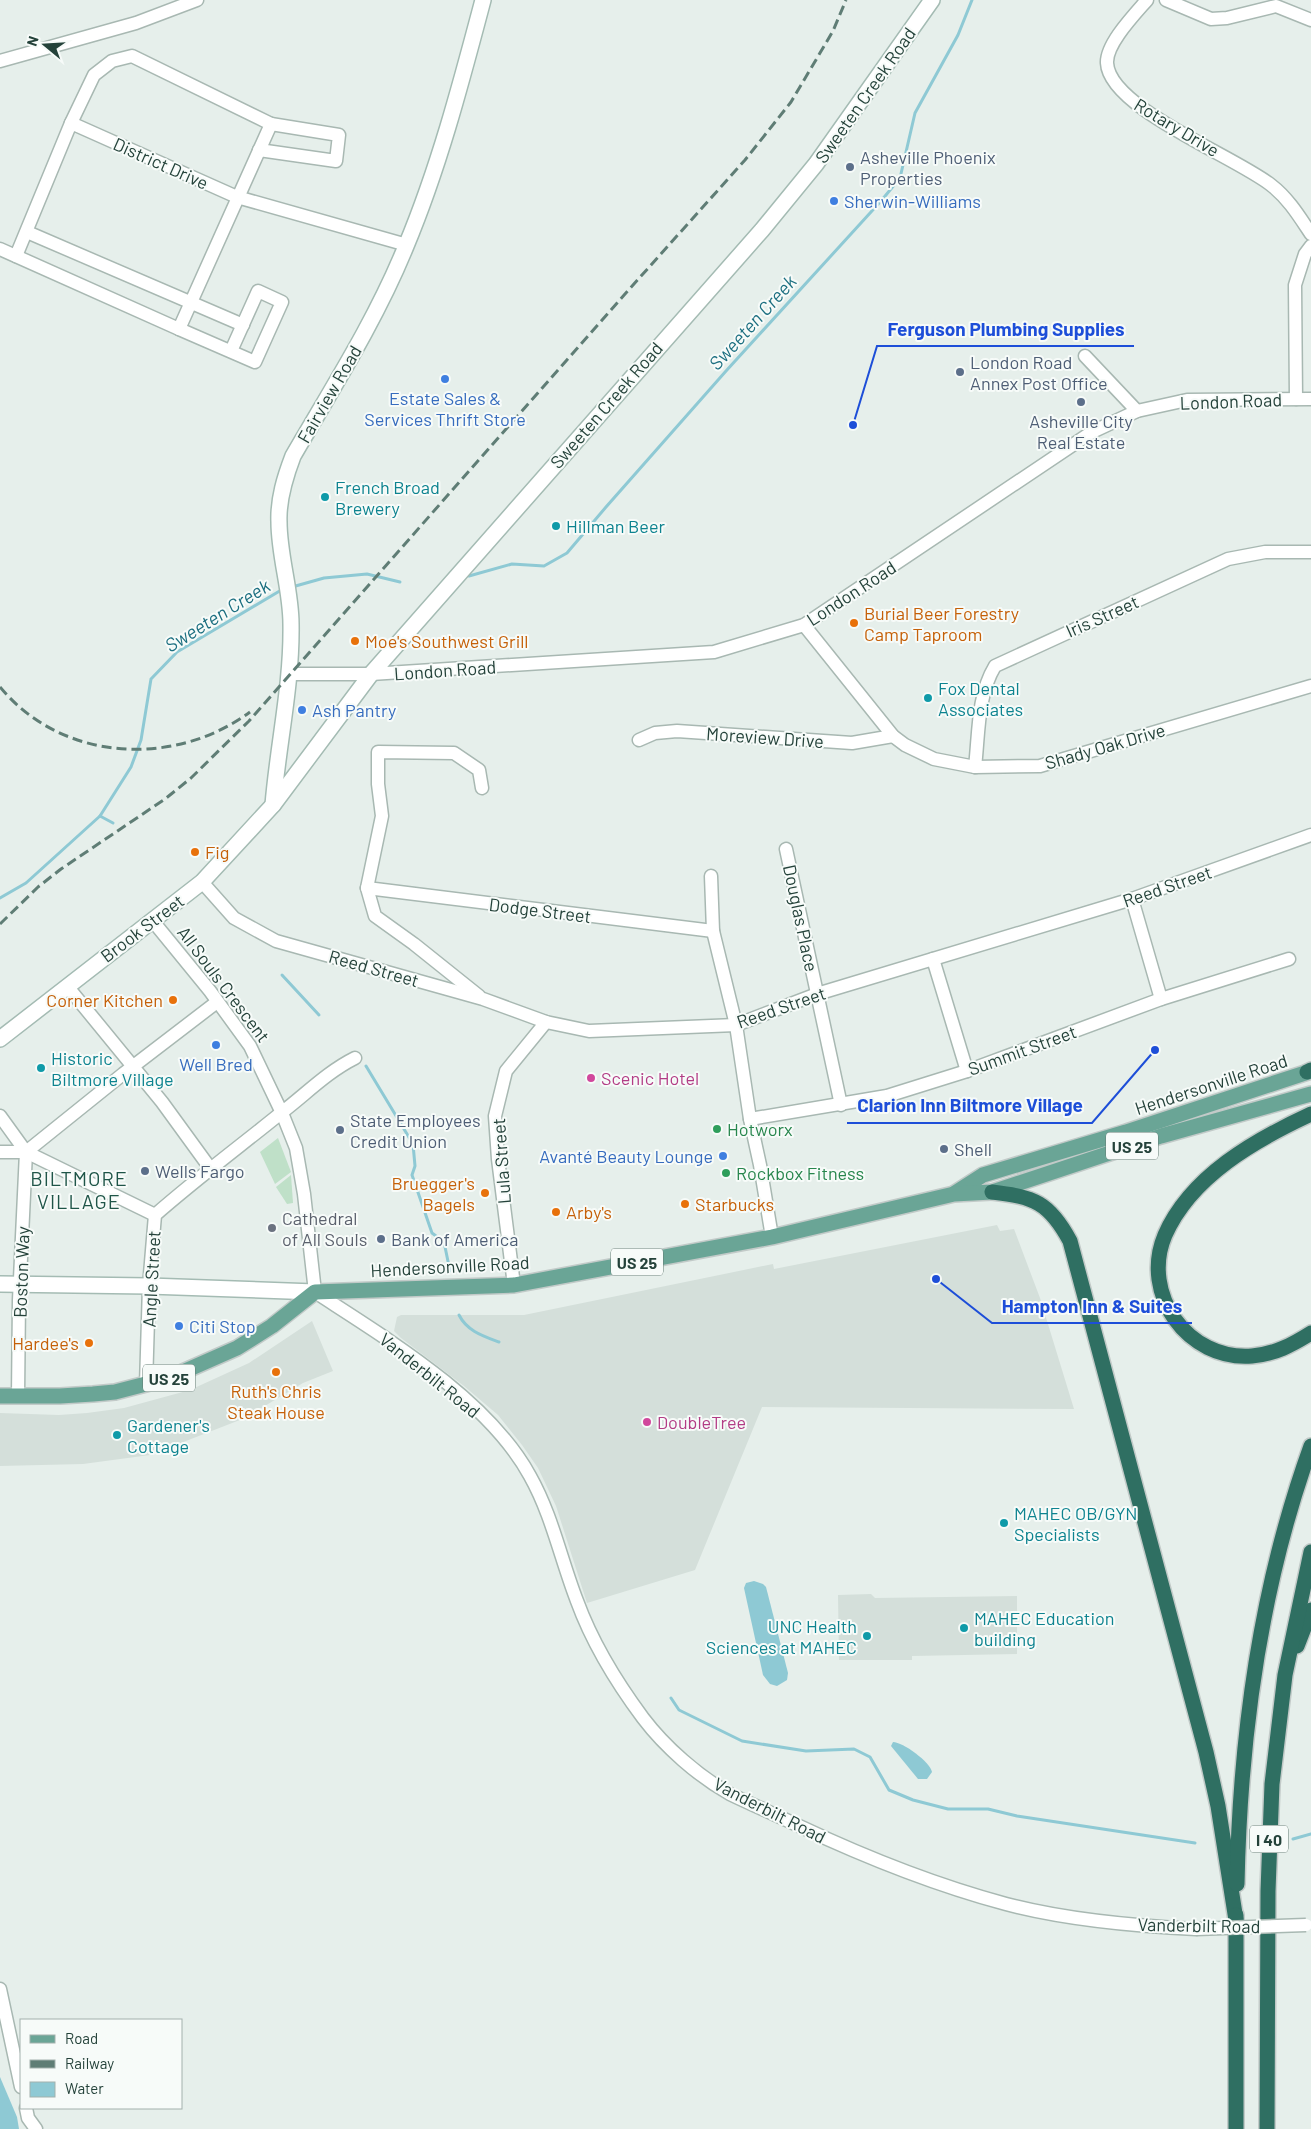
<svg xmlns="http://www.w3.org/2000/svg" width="1311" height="2129" font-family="Barlow,sans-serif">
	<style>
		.built { fill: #d4dfda }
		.green { fill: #bfe0c8 }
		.water { fill: #8ec9d4 }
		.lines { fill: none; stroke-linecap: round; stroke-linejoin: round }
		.stream { stroke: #8ec9d4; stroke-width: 3 }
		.minor-casing { stroke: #a8b8b2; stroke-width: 15 }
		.secondary-casing { stroke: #a4bbb3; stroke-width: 18 }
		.primary-casing { stroke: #c2cac8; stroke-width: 18 }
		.motorway-casing { stroke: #c2cac8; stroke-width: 18 }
		.minor { stroke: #fff; stroke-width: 12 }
		.secondary { stroke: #fff; stroke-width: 15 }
		.primary { stroke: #6aa596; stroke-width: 15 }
		.motorway { stroke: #2f6f62; stroke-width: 15 }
		.rail { stroke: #5f7d75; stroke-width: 3; stroke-dasharray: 10 5; stroke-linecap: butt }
		.minor-bridge-casing { stroke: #a8b8b2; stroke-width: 15; stroke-linecap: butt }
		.minor-bridge { stroke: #fff; stroke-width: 12 }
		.service-dot { fill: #5c6f8a; stroke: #f7fbf9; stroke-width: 2 }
		.shop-dot { fill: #3f7fe0; stroke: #f7fbf9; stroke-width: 2 }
		.culture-dot { fill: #0f9aa8; stroke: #f7fbf9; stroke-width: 2 }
		.food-dot { fill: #e8710a; stroke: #f7fbf9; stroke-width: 2 }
		.hotel-dot { fill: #d1479c; stroke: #f7fbf9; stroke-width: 2 }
		.leisure-dot { fill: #2e9e5b; stroke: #f7fbf9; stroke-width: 2 }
		.worship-dot { fill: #6b7280; stroke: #f7fbf9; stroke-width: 2 }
		.labels { text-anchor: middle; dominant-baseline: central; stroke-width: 4; stroke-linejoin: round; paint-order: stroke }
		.shield { fill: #f7fbf9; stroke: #637a73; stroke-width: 1 }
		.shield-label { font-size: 16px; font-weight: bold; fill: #24423a }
		.street-label { font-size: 18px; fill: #24423a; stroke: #f7fbf9 }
		.service-label { font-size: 18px; fill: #4e5e75; stroke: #f7fbf9; text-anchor: start }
		.shop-label { font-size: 18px; fill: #366cbe; stroke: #f7fbf9; text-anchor: start }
		.culture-label { font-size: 18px; fill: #0d838f; stroke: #f7fbf9; text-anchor: start }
		.food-label { font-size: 18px; fill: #c56008; stroke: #f7fbf9; text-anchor: start }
		.hotel-label { font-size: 18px; fill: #b23c85; stroke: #f7fbf9; text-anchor: start }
		.leisure-label { font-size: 18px; fill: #27864d; stroke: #f7fbf9; text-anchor: start }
		.worship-label { font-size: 18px; fill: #5b616d; stroke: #f7fbf9; text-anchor: start }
		.water-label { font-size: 19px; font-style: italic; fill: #1c6f80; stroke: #f7fbf9 }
		.quarter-label { font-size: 20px; letter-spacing: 1px; fill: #1f5548; stroke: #f7fbf9 }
		.leader { fill: none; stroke: #1d4ed8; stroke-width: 2 }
		.callout-dot { fill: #1d4ed8; stroke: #f7fbf9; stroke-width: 2 }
		.callout-label { font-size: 19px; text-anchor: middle; font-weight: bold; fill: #1d4ed8; stroke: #f7fbf9; stroke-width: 4; stroke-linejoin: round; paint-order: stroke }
	</style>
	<rect width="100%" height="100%" fill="#e6efeb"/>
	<g class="built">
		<path d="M 997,1225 L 1000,1231 L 1014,1229 L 1040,1298 L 1074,1409 L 762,1407 L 695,1570 L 587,1603 L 556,1506 L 538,1468 L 522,1445 L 498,1415 L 464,1386 L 401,1338 L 394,1331 L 397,1317 L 401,1315 L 524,1315 L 773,1264 L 774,1269 Z"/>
		<path d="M 312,1321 L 333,1371 L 303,1383 L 245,1418 L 150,1455 L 83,1464 L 0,1466 L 0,1413 L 59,1415 L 87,1413 L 124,1408 L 190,1390 L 249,1363 Z"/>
		<path d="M 871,1594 L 875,1598 L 1017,1596 L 1017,1654 L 912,1656 L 912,1660 L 839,1660 L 838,1595 Z"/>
	</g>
	<g class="green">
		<path d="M 278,1138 L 291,1172 L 275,1184 L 260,1152 Z"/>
		<path d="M 291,1175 L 293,1203 L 287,1204 L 276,1187 Z"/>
	</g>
	<g class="water">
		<path d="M 754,1581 L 763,1584 L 766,1587 L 788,1673 L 787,1680 L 777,1686 L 770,1684 L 763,1675 L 744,1588 L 746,1583 Z"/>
		<path d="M 893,1742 C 903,1742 930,1762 932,1772 L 927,1779 L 918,1779 L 891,1746 Z"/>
		<path d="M 0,2077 L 17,2117 L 19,2129 L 0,2129 Z"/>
	</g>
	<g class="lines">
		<g class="stream">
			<path d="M 469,576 L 512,564 L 544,566 L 567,553 L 606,507 L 726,371 L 881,201 L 900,178 L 915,113 L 958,35 L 972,0"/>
			<path d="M 292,587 L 324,578 L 367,574 L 400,582"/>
			<path d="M 100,816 L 113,823"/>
			<path d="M 0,898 L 26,883 L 100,816 L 131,767 L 141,740 L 151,679 L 177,652 L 283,589"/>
			<path d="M 282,975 L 319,1015"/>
			<path d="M 366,1066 L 413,1144 L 415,1166 L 412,1175 L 432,1233 L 444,1242 L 450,1271"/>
			<path d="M 459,1315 C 467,1331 483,1336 499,1342"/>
			<path d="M 671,1698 L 679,1710 L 742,1741 L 806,1751 L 854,1749 L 870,1757 L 889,1790 L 913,1800 L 948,1809 L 988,1809 L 1017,1816 L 1195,1843"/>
			<path d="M 1293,1839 L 1311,1834"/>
		</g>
		<defs>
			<g id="minor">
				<path d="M 1147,0 C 1134,15 1106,44 1107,63 C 1109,108 1236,157 1271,185 C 1288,198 1299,216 1311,234"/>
				<path d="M 1166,0 L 1211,19 L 1227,18 L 1276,6 L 1311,20"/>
				<path d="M 0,61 L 136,23 L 197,0"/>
				<path d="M 259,150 L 336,161 L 339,135 L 271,124"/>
				<path d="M 27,232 L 243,325"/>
				<path d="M 0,249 L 179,329 L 271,124 L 132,56 L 112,61 L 94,75 L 71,123"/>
				<path d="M 16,256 L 71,123 L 237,197 L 407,245"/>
				<path d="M 179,329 L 255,362 L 282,302 L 258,291 L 231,351"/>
				<path d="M 1085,356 L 1137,411"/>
				<path d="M 1296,399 L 1295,285 L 1305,254 L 1311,246"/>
				<path d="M 804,625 L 893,736 L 905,745 L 934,759 L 975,767 L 1040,766 L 1311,686"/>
				<path d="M 290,674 L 371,674 L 714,652 L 804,625 L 1092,432 L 1137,411 L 1187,400 L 1311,399"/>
				<path d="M 639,740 L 655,733 L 677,731 L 852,743 L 893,736"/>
				<path d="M 975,767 C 979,733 977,696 995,666 L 1228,559 L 1265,552 L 1311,552"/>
				<path d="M 786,849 L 841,1105"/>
				<path d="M 711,876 L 713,931 L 736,1025 L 750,1119 L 760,1165 L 772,1237"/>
				<path d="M 202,882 L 234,918 L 276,941 L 483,999 L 546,1022 L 589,1031 L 736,1025 L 817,994 L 1132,899 L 1311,835"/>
				<path d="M 367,888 L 713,931"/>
				<path d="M 1132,899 L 1161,999"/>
				<path d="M 152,920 L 210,991 L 250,1046 L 282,1113 L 296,1148 L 304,1194 L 315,1292 C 387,1339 488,1399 530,1476 C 552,1515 561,1560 577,1601 C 592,1642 617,1683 643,1718 C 665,1747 698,1776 730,1794 C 753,1805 776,1815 799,1826 C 865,1857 935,1885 1006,1904 C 1066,1920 1134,1926 1196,1929"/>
				<path d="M 933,959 L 967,1071"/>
				<path d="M 67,986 L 162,1102 L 210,1168"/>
				<path d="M 479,996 L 414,944 L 375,916 L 367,888 L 382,816 L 378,784 L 378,752 L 454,753 L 479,770 L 482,788"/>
				<path d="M 0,1116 L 26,1152"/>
				<path d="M 750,1119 L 887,1096 L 967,1071 L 1161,999 L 1289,959"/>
				<path d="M 0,1152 L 26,1152 L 155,1215"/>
				<path d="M 514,1285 L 498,1159 L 495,1116 L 506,1071 L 546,1022"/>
				<path d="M 146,1385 L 149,1286 L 155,1215 C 196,1179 239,1147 281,1113 C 306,1094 327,1072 355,1058"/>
				<path d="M 18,1396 L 19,1300 L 26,1152 L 123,1074 L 217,1002"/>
				<path d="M 0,1989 L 21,2087"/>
				<path d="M 26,2108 L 28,2118 L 36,2129"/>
			</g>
			<g id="secondary">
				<path d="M 273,805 C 278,744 292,685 291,624 C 291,590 279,556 279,522 C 278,499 285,477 293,456 C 333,387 376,320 406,246 C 439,167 461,83 483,0"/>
				<path d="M 0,1039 L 202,882 L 273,805 L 371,674 L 762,230 L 816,164 L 932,0"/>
				<path d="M 0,1284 L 149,1286 L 315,1292"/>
			</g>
			<g id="primary">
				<path d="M 955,1193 L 983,1175 L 1126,1132 L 1311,1071"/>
				<path d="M 0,1396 L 60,1396 L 93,1394 L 115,1392 L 169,1378 L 237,1348 L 272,1326 L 315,1292 L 514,1285 L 772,1237 L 954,1194 L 992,1192 L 1161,1136 L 1311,1094"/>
			</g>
			<g id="motorway">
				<path d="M 1307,1072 L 1311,1070"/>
				<path d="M 1311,1114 C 1255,1140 1191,1176 1165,1235 C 1140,1294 1188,1361 1252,1356 C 1275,1354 1292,1345 1311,1333"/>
				<path d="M 992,1192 C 1034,1197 1049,1202 1070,1241 L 1206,1752 L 1218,1806 L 1236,1920"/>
				<path d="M 1297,1646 L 1311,1610"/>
				<path d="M 1237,1884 C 1240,1735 1260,1587 1311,1446"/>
				<path d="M 1236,2129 L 1236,1915"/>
				<path d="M 1267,2129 L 1268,1891 L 1272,1784 L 1285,1675 L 1311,1552"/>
			</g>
		</defs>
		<use href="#minor" class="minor-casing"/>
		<use href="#secondary" class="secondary-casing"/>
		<use href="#primary" class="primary-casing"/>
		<use href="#motorway" class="motorway-casing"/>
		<use href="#minor" class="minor"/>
		<use href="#secondary" class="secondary"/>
		<use href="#primary" class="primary"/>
		<use href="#motorway" class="motorway"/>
		<g class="rail">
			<path d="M 0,687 C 62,762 174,768 250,712"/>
			<path d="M 0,924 L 38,887 L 61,869 L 165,799 L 191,778 L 249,721 L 625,294 L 745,160 L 791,102 L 833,31 L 846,0"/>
		</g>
		<defs>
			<path id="minor-bridge" d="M 1196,1929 L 1306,1925"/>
		</defs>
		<use href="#minor-bridge" class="minor-bridge-casing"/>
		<use href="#minor-bridge" class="minor-bridge"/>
	</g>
	<g class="service-dot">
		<circle cx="850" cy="167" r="5"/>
		<circle cx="960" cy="372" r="5"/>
		<circle cx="1081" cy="402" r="5"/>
		<circle cx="340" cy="1130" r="5"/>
		<circle cx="944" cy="1149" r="5"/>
		<circle cx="145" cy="1171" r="5"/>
		<circle cx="381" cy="1239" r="5"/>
	</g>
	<g class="shop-dot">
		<circle cx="834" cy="201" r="5"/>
		<circle cx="445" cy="379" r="5"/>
		<circle cx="302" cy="710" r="5"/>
		<circle cx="216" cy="1045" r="5"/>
		<circle cx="723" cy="1156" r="5"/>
		<circle cx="179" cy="1326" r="5"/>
	</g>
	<g class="culture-dot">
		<circle cx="325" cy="497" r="5"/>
		<circle cx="556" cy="526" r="5"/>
		<circle cx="928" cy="698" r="5"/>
		<circle cx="41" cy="1068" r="5"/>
		<circle cx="117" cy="1435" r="5"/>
		<circle cx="1004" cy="1523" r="5"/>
		<circle cx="964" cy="1628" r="5"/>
		<circle cx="867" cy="1636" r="5"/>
	</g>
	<g class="food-dot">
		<circle cx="854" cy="623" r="5"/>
		<circle cx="355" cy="641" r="5"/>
		<circle cx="195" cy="852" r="5"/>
		<circle cx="173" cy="1000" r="5"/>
		<circle cx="485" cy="1193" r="5"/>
		<circle cx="685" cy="1204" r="5"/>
		<circle cx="556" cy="1212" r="5"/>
		<circle cx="89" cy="1343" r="5"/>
		<circle cx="276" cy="1372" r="5"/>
	</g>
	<g class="hotel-dot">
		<circle cx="591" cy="1078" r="5"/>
		<circle cx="647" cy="1422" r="5"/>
	</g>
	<g class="leisure-dot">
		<circle cx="717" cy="1129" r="5"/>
		<circle cx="726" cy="1173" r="5"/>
	</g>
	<circle class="worship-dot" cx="272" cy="1228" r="5"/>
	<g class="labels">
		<g class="shield">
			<rect x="1106" y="1132.5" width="52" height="27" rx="4"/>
			<rect x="611" y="1248.5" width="52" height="27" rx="4"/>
			<rect x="143" y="1364.5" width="52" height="27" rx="4"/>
			<rect x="1250" y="1825.5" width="38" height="27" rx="4"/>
		</g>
		<g class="shield-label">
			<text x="1132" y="1146">US 25</text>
			<text x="637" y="1262">US 25</text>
			<text x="169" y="1378">US 25</text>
			<text x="1269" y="1839">I 40</text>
		</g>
		<g class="street-label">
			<text transform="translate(865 95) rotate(-55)">Sweeten Creek Road</text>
			<text transform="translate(1177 127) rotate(31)">Rotary Drive</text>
			<text transform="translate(161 163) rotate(24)">District Drive</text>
			<text transform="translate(329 394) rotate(-60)">Fairview Road</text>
			<text transform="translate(1231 401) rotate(-2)">London Road</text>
			<text transform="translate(606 405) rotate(-49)">Sweeten Creek Road</text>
			<text transform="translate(851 593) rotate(-33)">London Road</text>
			<text transform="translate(1102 616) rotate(-24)">Iris Street</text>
			<text transform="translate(445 670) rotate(-4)">London Road</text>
			<text transform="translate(765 737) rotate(4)">Moreview Drive</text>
			<text transform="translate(1105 746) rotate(-16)">Shady Oak Drive</text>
			<text transform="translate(1167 886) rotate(-19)">Reed Street</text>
			<text transform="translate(540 910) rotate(7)">Dodge Street</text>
			<text transform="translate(801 918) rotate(78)">Douglas Place</text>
			<text transform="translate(142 928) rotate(-37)">Brook Street</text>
			<text transform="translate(374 968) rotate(16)">Reed Street</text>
			<text transform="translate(224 984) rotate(53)">All Souls Crescent</text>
			<text transform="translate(781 1007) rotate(-19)">Reed Street</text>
			<text transform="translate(1022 1050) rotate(-20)">Summit Street</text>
			<text transform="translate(1211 1084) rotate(-18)">Hendersonville Road</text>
			<text transform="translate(501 1161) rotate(-94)">Lula Street</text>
			<text transform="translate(450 1266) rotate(-3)">Hendersonville Road</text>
			<text transform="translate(21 1272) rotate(-88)">Boston Way</text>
			<text transform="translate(151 1279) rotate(-87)">Angle Street</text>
			<text transform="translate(430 1375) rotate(39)">Vanderbilt Road</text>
			<text transform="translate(770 1810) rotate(27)">Vanderbilt Road</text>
			<text transform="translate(1199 1925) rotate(1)">Vanderbilt Road</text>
		</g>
		<g class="service-label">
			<text x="860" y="157">Asheville Phoenix<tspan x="860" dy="21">Properties</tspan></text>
			<text x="970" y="362">London Road<tspan x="970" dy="21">Annex Post Office</tspan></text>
			<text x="1081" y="421" text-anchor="middle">Asheville City<tspan x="1081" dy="21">Real Estate</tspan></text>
			<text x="350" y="1120">State Employees<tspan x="350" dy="21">Credit Union</tspan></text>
			<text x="954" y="1149">Shell</text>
			<text x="155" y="1171">Wells Fargo</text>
			<text x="391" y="1239">Bank of America</text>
		</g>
		<g class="shop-label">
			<text x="844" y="201">Sherwin-Williams</text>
			<text x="445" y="398" text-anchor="middle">Estate Sales &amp;<tspan x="445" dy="21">Services Thrift Store</tspan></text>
			<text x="312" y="710">Ash Pantry</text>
			<text x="216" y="1064" text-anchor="middle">Well Bred</text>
			<text x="713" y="1156" text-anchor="end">Avanté Beauty Lounge</text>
			<text x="189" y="1326">Citi Stop</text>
		</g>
		<g class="culture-label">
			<text x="335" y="487">French Broad<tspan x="335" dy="21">Brewery</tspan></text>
			<text x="566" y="526">Hillman Beer</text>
			<text x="938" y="688">Fox Dental<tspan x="938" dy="21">Associates</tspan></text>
			<text x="51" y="1058">Historic<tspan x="51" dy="21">Biltmore Village</tspan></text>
			<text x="127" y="1425">Gardener's<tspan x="127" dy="21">Cottage</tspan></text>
			<text x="1014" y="1513">MAHEC OB/GYN<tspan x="1014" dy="21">Specialists</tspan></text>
			<text x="974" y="1618">MAHEC Education<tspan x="974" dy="21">building</tspan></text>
			<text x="857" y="1626" text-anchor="end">UNC Health<tspan x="857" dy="21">Sciences at MAHEC</tspan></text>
		</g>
		<g class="food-label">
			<text x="864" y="613">Burial Beer Forestry<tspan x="864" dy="21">Camp Taproom</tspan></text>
			<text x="365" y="641">Moe's Southwest Grill</text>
			<text x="205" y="852">Fig</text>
			<text x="163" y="1000" text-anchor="end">Corner Kitchen</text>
			<text x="475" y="1183" text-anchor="end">Bruegger's<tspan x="475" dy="21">Bagels</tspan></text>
			<text x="695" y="1204">Starbucks</text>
			<text x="566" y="1212">Arby's</text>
			<text x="79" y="1343" text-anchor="end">Hardee's</text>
			<text x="276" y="1391" text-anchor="middle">Ruth's Chris<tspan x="276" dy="21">Steak House</tspan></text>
		</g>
		<g class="hotel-label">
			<text x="601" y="1078">Scenic Hotel</text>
			<text x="657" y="1422">DoubleTree</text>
		</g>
		<g class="leisure-label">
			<text x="727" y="1129">Hotworx</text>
			<text x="736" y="1173">Rockbox Fitness</text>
		</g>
		<g class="worship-label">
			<text x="282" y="1218">Cathedral<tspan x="282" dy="21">of All Souls</tspan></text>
		</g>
		<g class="water-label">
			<text transform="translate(752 322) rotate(-48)">Sweeten Creek</text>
			<text transform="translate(217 615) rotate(-32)">Sweeten Creek</text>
		</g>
		<g class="quarter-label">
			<text x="79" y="1178">BILTMORE<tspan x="79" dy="23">VILLAGE</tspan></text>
		</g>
	</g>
	<path class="leader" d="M853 425L877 346H1134M1155 1050L1092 1123H847M936 1279L992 1323H1192"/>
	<g class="callout-dot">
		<circle cx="853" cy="425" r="5"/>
		<circle cx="1155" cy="1050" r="5"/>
		<circle cx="936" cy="1279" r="5"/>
	</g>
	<g class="callout-label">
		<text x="1006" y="336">Ferguson Plumbing Supplies</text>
		<text x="970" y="1112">Clarion Inn Biltmore Village</text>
		<text x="1092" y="1313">Hampton Inn &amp; Suites</text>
	</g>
	<rect x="20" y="2019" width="162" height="90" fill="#f7fbf9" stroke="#a3b1ad"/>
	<rect x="30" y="2035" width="25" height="8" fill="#6aa596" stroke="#a3b1ad"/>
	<text x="65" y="2044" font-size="15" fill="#24423a">Road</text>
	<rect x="30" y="2060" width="25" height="8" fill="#5f7d75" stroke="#a3b1ad"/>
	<text x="65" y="2069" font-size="15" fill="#24423a">Railway</text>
	<rect x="30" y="2082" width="25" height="15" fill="#8ec9d4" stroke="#a3b1ad"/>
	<text x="65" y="2094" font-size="15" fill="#24423a">Water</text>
	<g transform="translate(45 45) rotate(288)" stroke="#f7fbf9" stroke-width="4" paint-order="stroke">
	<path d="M0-4L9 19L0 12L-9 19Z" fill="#24423a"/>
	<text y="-8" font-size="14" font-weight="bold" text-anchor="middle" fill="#24423a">N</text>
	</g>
</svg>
